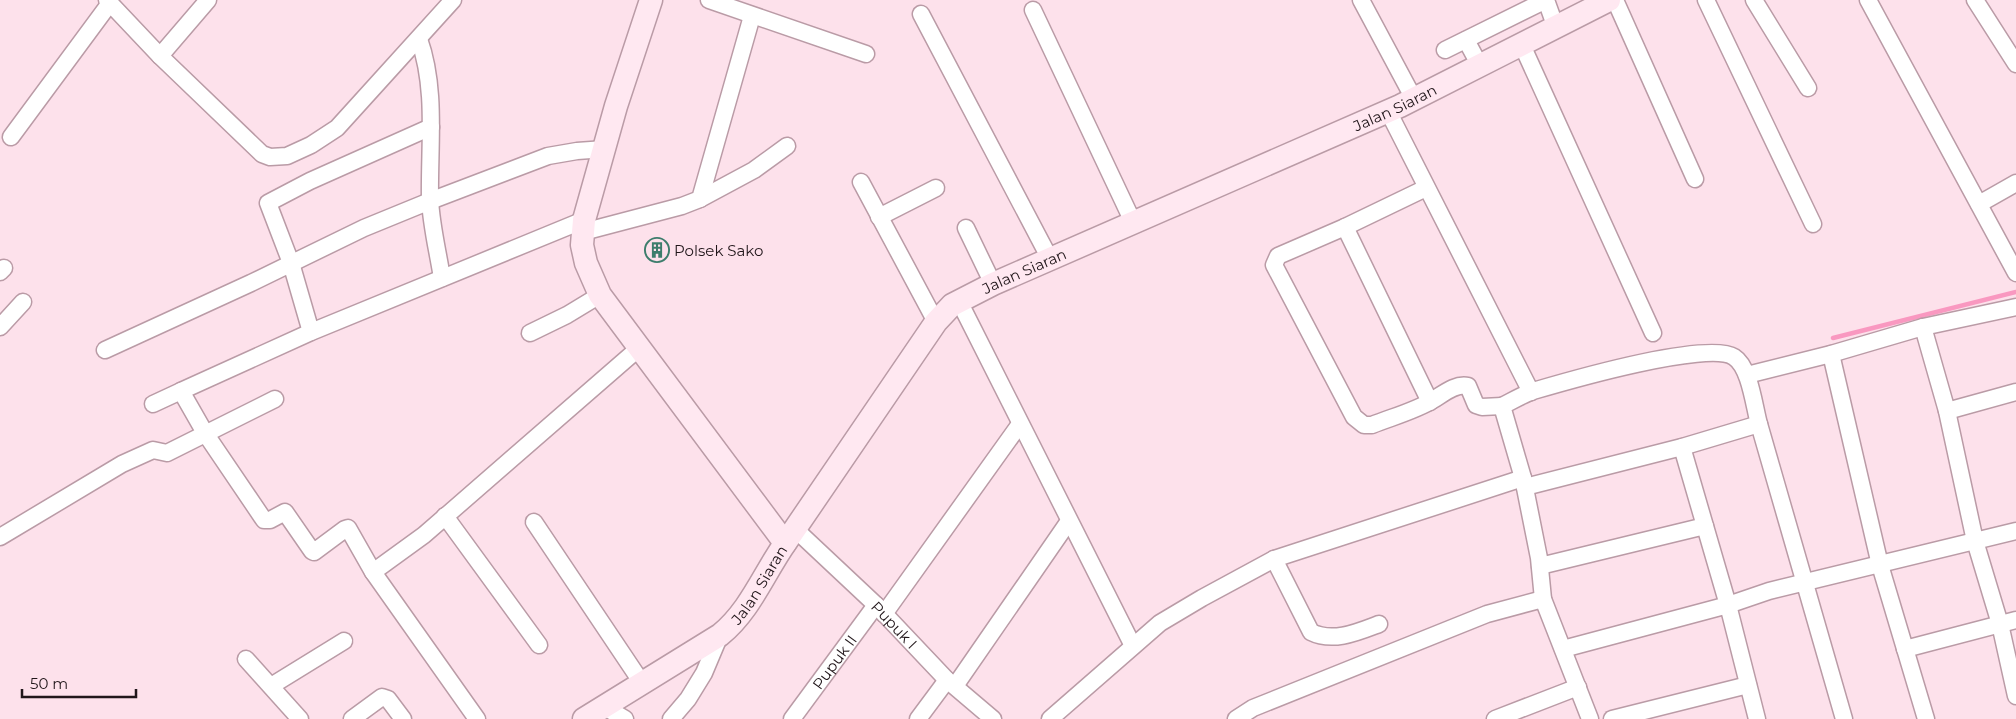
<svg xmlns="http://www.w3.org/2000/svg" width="2016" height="719" font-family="Montserrat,sans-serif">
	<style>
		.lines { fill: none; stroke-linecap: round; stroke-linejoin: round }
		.stream { stroke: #f998c0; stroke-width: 4.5 }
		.street-casing { stroke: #ba9ba6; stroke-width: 19 }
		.secondary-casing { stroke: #ba9ba6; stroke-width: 25 }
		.street { stroke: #fff; stroke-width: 16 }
		.secondary { stroke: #ffe8f1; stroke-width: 22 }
		.labels { text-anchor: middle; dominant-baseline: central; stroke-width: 4.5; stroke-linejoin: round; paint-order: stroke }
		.street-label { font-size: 15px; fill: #21161a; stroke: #fde1eb }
		.poi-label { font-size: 15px; fill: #21161a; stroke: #fde1eb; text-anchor: start }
	</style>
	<rect width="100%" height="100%" fill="#fde1eb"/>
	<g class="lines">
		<path class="stream" d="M 1833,338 L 2016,292"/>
		<defs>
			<g id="street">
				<path d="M 107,0 L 160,56 L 262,154 L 270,157 L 287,156 L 311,145 L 337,128 L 453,0"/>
				<path d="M 709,0 L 866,54"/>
				<path d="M 1361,0 L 1414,99"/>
				<path d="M 1546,0 L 1556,28"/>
				<path d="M 1615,0 L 1695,179"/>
				<path d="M 1706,0 L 1813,224"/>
				<path d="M 1754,0 L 1808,88"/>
				<path d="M 1868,0 L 2016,273"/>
				<path d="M 1975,0 L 2016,64"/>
				<path d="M 1033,10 L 1133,222"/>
				<path d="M 921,14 L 1050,259"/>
				<path d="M 419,39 C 437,89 429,146 430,199 C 431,225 438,252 442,278"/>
				<path d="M 1466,40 L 1480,66"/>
				<path d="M 1522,45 L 1653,333"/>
				<path d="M 1445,50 L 1546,0"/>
				<path d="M 160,56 L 208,0"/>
				<path d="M 1388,111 L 1531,392"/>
				<path d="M 11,137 L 110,3"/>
				<path d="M 861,182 L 936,322"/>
				<path d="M 1426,188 L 1345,227 L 1278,256 L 1274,265 L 1354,417 L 1364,425 L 1372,425 C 1392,417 1415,411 1433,400 C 1443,394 1456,383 1468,386 L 1476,405 L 1482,407 L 1502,406"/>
				<path d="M 700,199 L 754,170 L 787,146"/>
				<path d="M 1979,204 L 2016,183"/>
				<path d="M 879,217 L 936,188"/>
				<path d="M 1345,227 L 1430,402"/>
				<path d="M 966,228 L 993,284"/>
				<path d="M 583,232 L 682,206 L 700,199 L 752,16"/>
				<path d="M 0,272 L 4,268"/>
				<path d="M 959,301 L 1133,646"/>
				<path d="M 0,327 L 23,302"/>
				<path d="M 1923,327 L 1947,411 L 1975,541 L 2000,624 L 2016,696"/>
				<path d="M 311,332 L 291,263 L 268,203 L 310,181 L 431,127"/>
				<path d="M 530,333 L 567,315 L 600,295"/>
				<path d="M 105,350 L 251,283 L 364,228 L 430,201 L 548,156 L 577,151 L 605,149"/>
				<path d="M 1831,354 L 1880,565 L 1926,719"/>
				<path d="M 1747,375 L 1831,354 L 1923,327 L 2016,307"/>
				<path d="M 153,404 L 181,391"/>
				<path d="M 1947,411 L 2016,392"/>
				<path d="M 1682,447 L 1728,605 L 1757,719"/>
				<path d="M 1525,487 L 1682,447 L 1759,424"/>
				<path d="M 445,516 L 539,645"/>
				<path d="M 534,522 L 642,683"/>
				<path id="s1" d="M 795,529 L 876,605 L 947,680 L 993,719"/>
				<path d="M 0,537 L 122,464 L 153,450 L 167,453 L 275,399"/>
				<path d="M 1274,559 L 1311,632 C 1333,643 1358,632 1379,624"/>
				<path d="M 1540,566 L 1705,526"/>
				<path d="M 373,572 L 348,528 L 345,529 L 314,552 L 312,551 L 285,512 L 270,520 L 264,520 L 205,433 L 181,391 L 311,332 L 584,220"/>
				<path d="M 884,614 L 1020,424"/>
				<path d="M 1563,649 L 1728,605 L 1769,591 L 2016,531"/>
				<path d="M 1905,649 L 2016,620"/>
				<path d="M 246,659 L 300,719"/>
				<path d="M 271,686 L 344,641"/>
				<path d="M 955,686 L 1069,521"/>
				<path d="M 603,706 L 625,719"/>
				<path d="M 352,719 L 382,697 L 388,699 L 403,719"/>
				<path d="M 477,719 L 373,572 L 424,535 L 639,348"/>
				<path d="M 671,719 L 688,699 L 704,673 L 720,635"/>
				<path id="s2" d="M 792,719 L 876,605"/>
				<path d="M 918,719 L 947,680"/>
				<path d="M 1050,719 L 1160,623 L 1202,598 L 1274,559 L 1523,478"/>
				<path d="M 1236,719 L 1253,708 L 1487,614 L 1543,599"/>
				<path d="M 1495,719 L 1578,687"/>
				<path d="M 1590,719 L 1543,599 L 1539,558 L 1523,478 L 1502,406 C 1512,401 1522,395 1533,391 C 1567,381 1708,340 1734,357 C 1750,367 1754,406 1759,424 L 1844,719"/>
				<path d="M 1612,719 L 1748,685"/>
			</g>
			<g id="secondary">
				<path d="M 651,0 L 616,106 L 584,220 L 582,245 L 586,263 L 600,295 L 785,543"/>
				<path id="s3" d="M 584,719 L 720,635 C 750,611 764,573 786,542 C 836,469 886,396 936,322 L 952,305 L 993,284 L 1400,106 L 1609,0"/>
			</g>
		</defs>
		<use href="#street" class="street-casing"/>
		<use href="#secondary" class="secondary-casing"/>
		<use href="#street" class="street"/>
		<use href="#secondary" class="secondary"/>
	</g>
	<defs>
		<symbol id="building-ring" viewBox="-11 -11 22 22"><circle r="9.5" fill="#fde1eb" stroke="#3d7d6c" stroke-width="1.5"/><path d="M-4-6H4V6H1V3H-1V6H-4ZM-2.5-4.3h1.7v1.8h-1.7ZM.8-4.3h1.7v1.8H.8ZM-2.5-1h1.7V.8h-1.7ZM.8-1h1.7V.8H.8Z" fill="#3d7d6c"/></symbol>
	</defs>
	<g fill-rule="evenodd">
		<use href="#building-ring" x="643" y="236" width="28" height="28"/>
	</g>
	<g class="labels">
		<g class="street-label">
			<text stroke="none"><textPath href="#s3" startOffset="1049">Jalan Siaran</textPath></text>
			<text stroke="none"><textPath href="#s3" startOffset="644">Jalan Siaran</textPath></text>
			<text stroke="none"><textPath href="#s3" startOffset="224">Jalan Siaran</textPath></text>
			<text stroke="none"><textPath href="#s1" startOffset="138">Pupuk I</textPath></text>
			<text stroke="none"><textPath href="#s2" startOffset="71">Pupuk II</textPath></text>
		</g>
		<g class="poi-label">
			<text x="674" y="250">Polsek Sako</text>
		</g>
	</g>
	<path d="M22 689v8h114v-8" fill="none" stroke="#21161a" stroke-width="2.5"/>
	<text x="30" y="689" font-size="15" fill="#21161a" stroke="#fde1eb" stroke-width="4" paint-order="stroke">50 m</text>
</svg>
